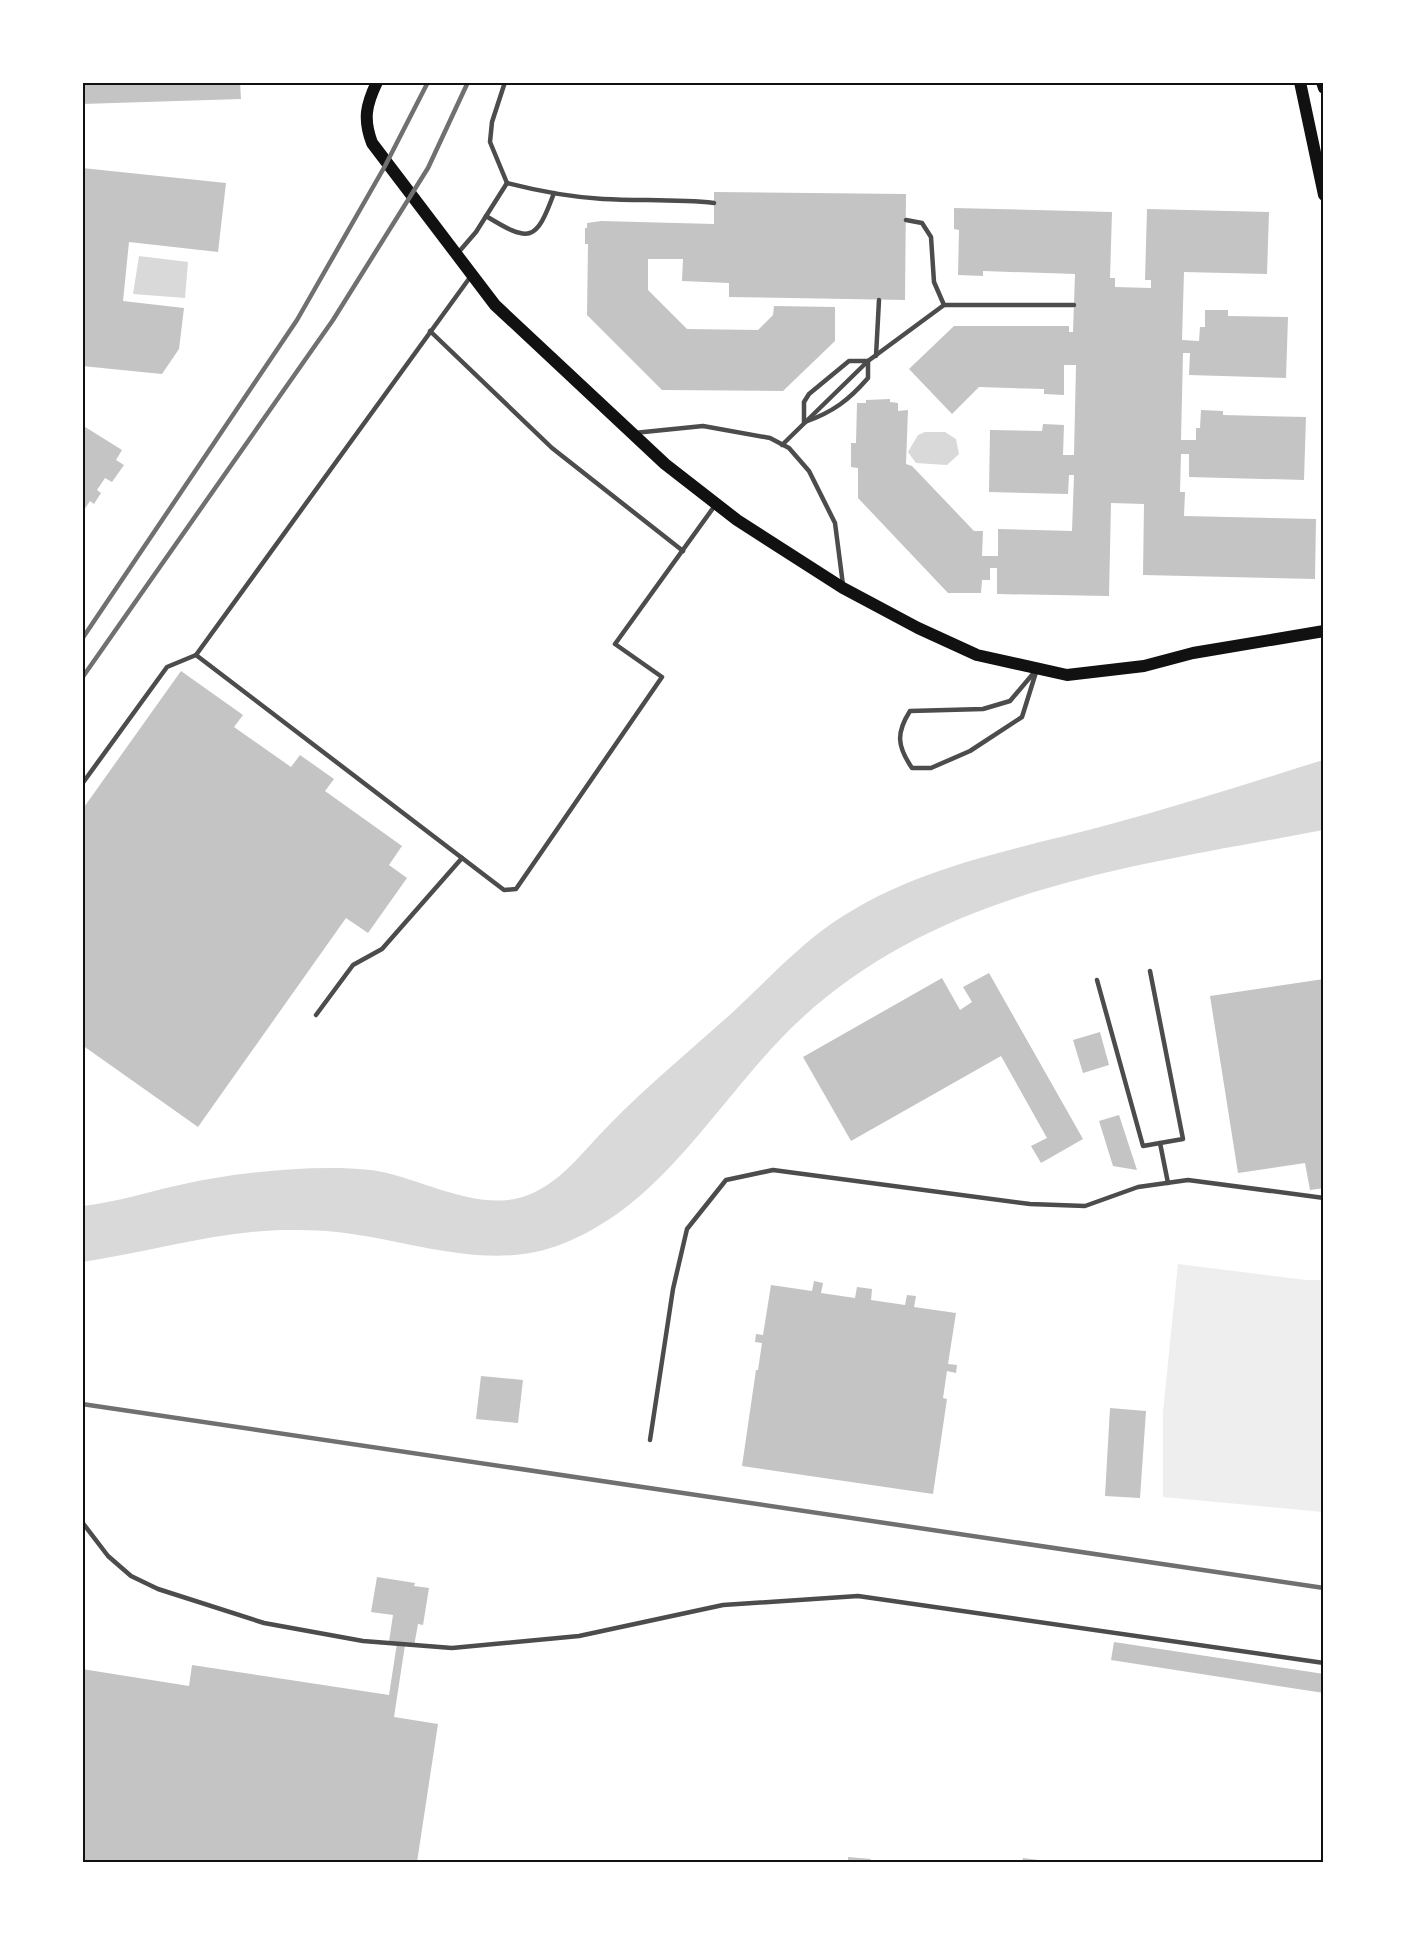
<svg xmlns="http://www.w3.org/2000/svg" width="1406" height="1945" font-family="Poppins,sans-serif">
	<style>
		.green { fill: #eee }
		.water { fill: #d9d9d9 }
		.building { fill: #c4c4c4 }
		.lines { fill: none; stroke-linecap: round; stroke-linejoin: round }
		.service { stroke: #4c4c4c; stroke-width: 4.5 }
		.secondary { stroke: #111; stroke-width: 12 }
		.rail { stroke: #707070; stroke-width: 4.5 }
		.neatline { fill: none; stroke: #111; stroke-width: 2 }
	</style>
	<rect width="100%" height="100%" fill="#fff"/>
	<path class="green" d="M 1178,1264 L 1306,1280 L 1320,1280 L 1323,1278 L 1323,1512 L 1163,1497 L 1163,1412 Z"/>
	<g class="water">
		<path d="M 139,256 L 188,262 L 185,298 L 133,294 Z"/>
		<path d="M 925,432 L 945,432 L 956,439 L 959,454 L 947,465 L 916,463 L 908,452 L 918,435 Z"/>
		<path d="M 1323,760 L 1323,830 C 1142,865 944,887 802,1018 C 721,1092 668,1203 562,1244 C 489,1273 411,1240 337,1232 C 319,1230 299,1230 281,1230 C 215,1232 148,1252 83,1262 L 83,1206 C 117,1202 151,1191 184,1184 C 238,1172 317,1164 371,1170 C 422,1177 482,1217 533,1193 C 565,1178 585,1149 610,1124 C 648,1085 692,1049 733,1012 C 761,986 789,956 820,932 C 904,868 1011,851 1111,824 C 1182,805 1253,782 1323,760 Z"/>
	</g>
	<g class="building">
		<path d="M 82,82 L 240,82 L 241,99 L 82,104 Z"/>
		<path d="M 82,168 L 226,183 L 218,252 L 129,242 L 123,301 L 184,308 L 179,349 L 162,374 L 82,366 Z"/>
		<path d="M 714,192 L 906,194 L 905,300 L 729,297 L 729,283 L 682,281 L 683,259 L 648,259 L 648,290 L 687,329 L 758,330 L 773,315 L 774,306 L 835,307 L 835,341 L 783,391 L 662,390 L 587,315 L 588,244 L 585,244 L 585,228 L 587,228 L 587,223 L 601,221 L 714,224 Z"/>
		<path d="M 954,208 L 1112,212 L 1110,278 L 1115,278 L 1115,287 L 1151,288 L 1151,280 L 1145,280 L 1147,209 L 1269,212 L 1267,274 L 1184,272 L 1182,340 L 1199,341 L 1200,327 L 1205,327 L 1205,310 L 1228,310 L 1228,316 L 1288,317 L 1286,378 L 1189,375 L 1190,353 L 1183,353 L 1181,440 L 1196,440 L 1196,428 L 1200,428 L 1201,410 L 1223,411 L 1223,415 L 1306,417 L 1304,480 L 1189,477 L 1189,454 L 1181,454 L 1180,492 L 1185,492 L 1184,516 L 1316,519 L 1315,579 L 1143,575 L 1144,504 L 1111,503 L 1109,596 L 997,594 L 997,568 L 990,568 L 990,580 L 982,580 L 981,593 L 948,593 L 858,498 L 858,468 L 851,467 L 851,443 L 856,443 L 857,403 L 866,403 L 866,400 L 890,399 L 890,402 L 898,403 L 898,411 L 908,410 L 906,464 L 912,466 L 974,531 L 983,531 L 982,556 L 998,556 L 998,529 L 1072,531 L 1074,475 L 1069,475 L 1068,494 L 989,492 L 990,430 L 1042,431 L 1043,424 L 1064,425 L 1063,455 L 1074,455 L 1076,365 L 1064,365 L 1064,395 L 1044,394 L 1044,389 L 979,387 L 952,414 L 909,369 L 954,326 L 1069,326 L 1069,332 L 1073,332 L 1075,274 L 983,271 L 983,276 L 958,275 L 959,230 L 954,229 Z"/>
		<path d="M 82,425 L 122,450 L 116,460 L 124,465 L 112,482 L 105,478 L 97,490 L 101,493 L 94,504 L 90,501 L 82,513 Z"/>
		<path d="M 181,671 L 243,715 L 234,727 L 291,767 L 300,755 L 334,779 L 325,791 L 402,846 L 389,865 L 407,878 L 368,933 L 346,918 L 198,1127 L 82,1045 L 82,810 Z"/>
		<path d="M 989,973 L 1083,1139 L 1041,1163 L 1031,1146 L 1047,1138 L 1001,1056 L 851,1141 L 803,1057 L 942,978 L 960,1010 L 972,1002 L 963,987 Z"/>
		<path d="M 1324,979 L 1324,1188 L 1310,1190 L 1305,1163 L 1238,1173 L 1210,996 Z"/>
		<path d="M 1100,1032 L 1109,1065 L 1083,1073 L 1073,1040 Z"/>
		<path d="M 1119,1115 L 1137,1170 L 1113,1166 L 1099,1121 Z"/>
		<path d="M 814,1281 L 823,1283 L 821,1293 L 855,1298 L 857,1287 L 872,1289 L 871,1300 L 905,1305 L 907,1295 L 916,1296 L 914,1307 L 956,1313 L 948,1364 L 957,1365 L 956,1373 L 947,1371 L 943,1398 L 947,1399 L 933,1494 L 742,1466 L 756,1370 L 758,1370 L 762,1343 L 755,1342 L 756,1334 L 763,1335 L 771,1285 L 812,1291 Z"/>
		<path d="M 481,1376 L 523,1380 L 518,1423 L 476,1419 Z"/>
		<path d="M 1110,1408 L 1146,1411 L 1140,1498 L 1105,1496 Z"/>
		<path d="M 377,1577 L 415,1583 L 414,1586 L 429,1588 L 423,1625 L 418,1624 L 414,1646 L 405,1645 L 394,1717 L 438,1724 L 417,1862 L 82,1862 L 82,1669 L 189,1686 L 192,1665 L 389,1695 L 397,1643 L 389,1642 L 393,1615 L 371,1612 Z"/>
		<path d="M 1114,1642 L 1324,1674 L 1324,1693 L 1111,1660 Z"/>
		<path d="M 848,1857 L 871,1859 L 870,1862 L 848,1862 Z"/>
		<path d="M 1023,1858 L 1047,1861 L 1047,1862 L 1022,1862 Z"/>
	</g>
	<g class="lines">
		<g class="service">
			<path d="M 505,82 L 492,122 L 490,142 L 507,183"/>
			<path d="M 507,183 C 538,191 570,197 603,199 C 640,201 677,199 714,203"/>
			<path d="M 486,216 C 530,243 536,242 554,193"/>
			<path d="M 906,220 L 922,223 L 931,237 L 934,282 L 944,305"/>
			<path d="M 457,254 L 476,232 L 507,183"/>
			<path d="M 430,331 L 552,448 L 683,551"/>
			<path d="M 876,356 L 879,300"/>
			<path d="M 805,422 C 833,412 849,400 868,378 L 868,361"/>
			<path d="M 804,423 L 804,402 L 809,394 L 849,361 L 868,361"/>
			<path d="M 634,433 L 703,426 L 770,438 L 789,448 L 809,471 L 835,523 L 843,585"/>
			<path d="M 782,445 L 868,361 L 944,305 L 1074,305"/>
			<path d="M 196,655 L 504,890 L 516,889 L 662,677 L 615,644 L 716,504"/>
			<path d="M 1037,669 L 1022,717 L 970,751 L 931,768 L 912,768 C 897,746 896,733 910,711 L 983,709 L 1010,701 Z"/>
			<path d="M 82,784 L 167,667 L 196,655 L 471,276"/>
			<path d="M 1097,980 L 1143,1146 L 1183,1139 L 1150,971"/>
			<path d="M 316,1015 L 353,965 L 382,949 L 462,858"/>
			<path d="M 1160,1143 L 1168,1183"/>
			<path d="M 650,1440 L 673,1289 L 687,1229 L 726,1180 L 773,1170 L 1030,1204 L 1085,1206 L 1138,1187 L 1188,1180 L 1324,1198"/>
			<path d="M 82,1522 L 108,1556 L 131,1576 L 158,1589 L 264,1623 L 363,1641 L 452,1648 L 579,1636 L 723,1605 L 858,1596 L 1324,1663"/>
		</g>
		<g class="secondary">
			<path d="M 377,82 C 366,105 363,119 372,143 L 495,305 L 665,464 L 737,520 L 843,588 L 918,628 L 977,655 L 1067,675 L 1144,666 L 1193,653 L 1324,631"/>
			<path d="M 1300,82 L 1324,195"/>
			<path d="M 1322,82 L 1324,88"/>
		</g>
		<g class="rail">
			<path d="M 82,639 L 297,320 L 385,166 L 428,82"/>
			<path d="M 82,678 L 333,320 L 428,168 L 468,82"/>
			<path d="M 82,1404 L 1324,1588"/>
		</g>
	</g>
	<rect width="1406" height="1945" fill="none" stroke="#ffffff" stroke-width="168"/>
	<rect x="84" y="84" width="1238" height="1777" class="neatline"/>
</svg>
